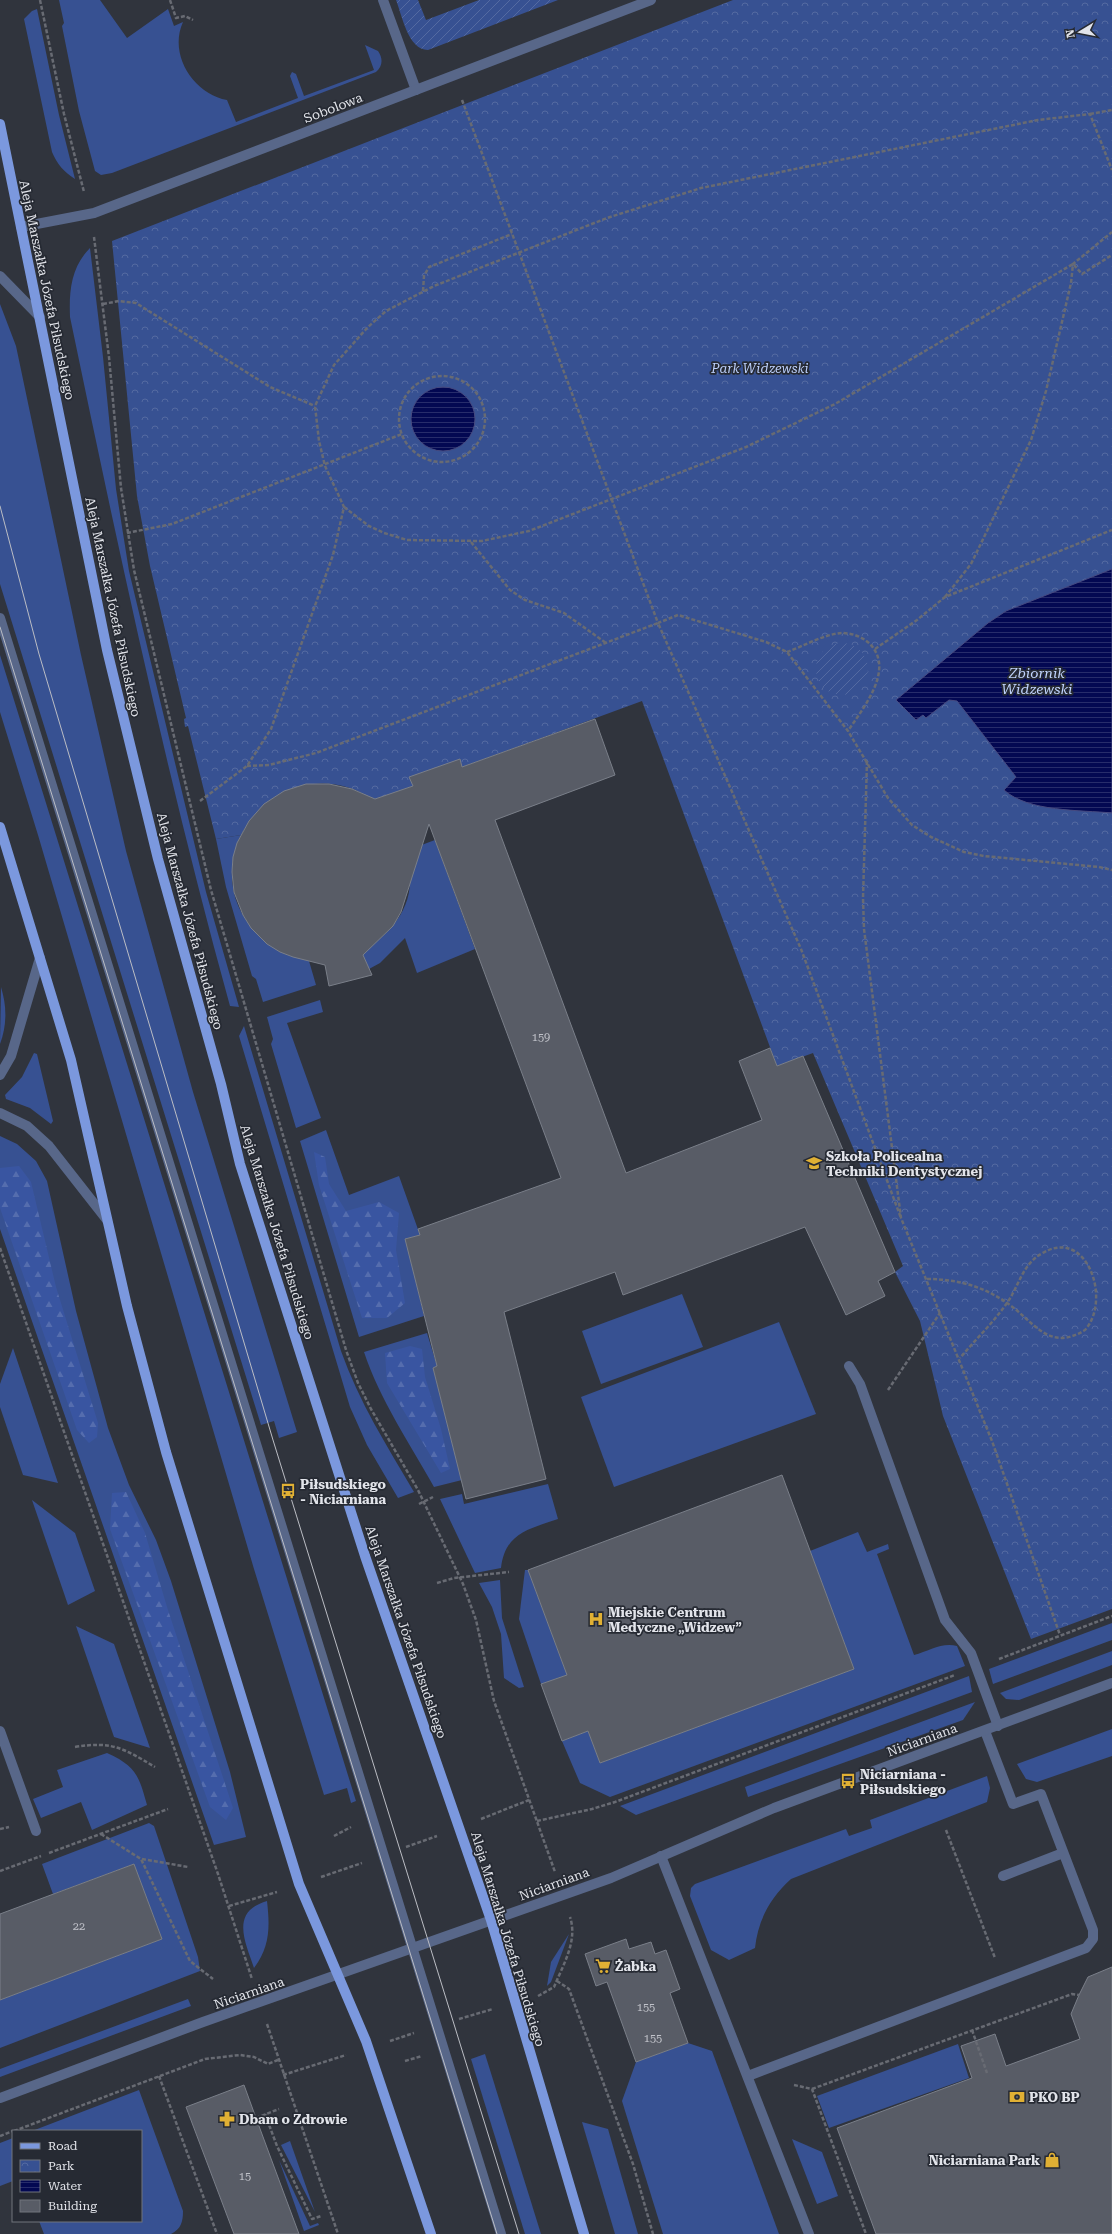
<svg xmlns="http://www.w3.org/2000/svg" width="1112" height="2234" font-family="'Roboto Serif',serif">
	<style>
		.grass { fill: #375192 }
		.forest { fill: url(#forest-firs) }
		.park { fill: url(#park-crowns) }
		.garden { fill: url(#garden-furrows) }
		.water { fill: url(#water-rules); stroke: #464a80 }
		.building { fill: #585c66; stroke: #7a7f89 }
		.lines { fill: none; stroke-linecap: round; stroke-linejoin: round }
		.path { stroke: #686b73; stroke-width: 2.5; stroke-dasharray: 4 2; stroke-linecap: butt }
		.minor { stroke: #586789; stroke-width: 10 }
		.major { stroke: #7b98de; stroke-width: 10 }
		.tram { stroke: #bbbdc4; stroke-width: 1 }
		.labels { text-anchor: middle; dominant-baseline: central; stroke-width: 3.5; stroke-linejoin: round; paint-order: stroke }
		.number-label { font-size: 11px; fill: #c0c2c9 }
		.street-label { font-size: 13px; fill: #e2e4ea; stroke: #262a33 }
		.park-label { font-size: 13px; font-style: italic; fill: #bccffa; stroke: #262a33 }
		.poi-label { font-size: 13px; font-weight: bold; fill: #e2e4ea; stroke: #262a33; text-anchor: start }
		.water-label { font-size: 14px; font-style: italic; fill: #c1d4fe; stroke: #262a33 }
	</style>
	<defs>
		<pattern id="forest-firs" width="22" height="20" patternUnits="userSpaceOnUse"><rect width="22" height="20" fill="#3955a1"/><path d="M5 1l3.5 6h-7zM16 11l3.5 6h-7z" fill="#556dae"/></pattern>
		<pattern id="park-crowns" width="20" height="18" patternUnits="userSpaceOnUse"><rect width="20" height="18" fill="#375192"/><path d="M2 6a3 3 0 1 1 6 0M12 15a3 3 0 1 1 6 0" fill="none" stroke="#546aa1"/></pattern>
		<pattern id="garden-furrows" width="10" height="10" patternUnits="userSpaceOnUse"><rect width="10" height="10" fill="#375192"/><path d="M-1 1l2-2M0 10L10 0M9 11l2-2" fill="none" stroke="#546aa1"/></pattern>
		<pattern id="water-rules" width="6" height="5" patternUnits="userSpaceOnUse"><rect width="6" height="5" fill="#030852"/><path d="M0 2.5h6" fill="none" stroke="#272c6b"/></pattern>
	</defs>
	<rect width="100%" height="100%" fill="#30343d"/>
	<g class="grass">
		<path d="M 59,0 L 100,0 L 127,38 L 168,9 L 174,26 L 183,22 C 168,55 194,94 227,100 L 236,122 L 298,98 L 290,76 L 292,72 L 296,74 L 304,96 L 374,70 L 365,45 L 378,51 C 383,58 383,66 376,72 L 112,173 L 101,175 L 95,171 L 79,111 L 62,26 L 64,23 Z"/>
		<path d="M 37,9 L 59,115 L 75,179 C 64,172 57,164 52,152 L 24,19 L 32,11 Z"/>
		<path d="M 90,248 L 103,357 L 116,489 L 129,571 L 206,892 L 239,1007 L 230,1006 C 167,778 118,548 70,317 C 69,291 71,267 90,248 Z"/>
		<path d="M 0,304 L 16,346 L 81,655 L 126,851 L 193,1092 L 297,1432 L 279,1438 L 274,1421 L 261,1425 L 0,584 Z"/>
		<path d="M 0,655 L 356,1801 L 351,1803 L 347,1788 L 324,1795 L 254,1569 L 38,835 L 0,712 Z"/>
		<path d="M 241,835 C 214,894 250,947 309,961 L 316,985 L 263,1002 L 256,979 L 252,976 L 226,887 L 216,839 Z"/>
		<path d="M 435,840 L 475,949 L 417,973 L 405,938 L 380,963 L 369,969 L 366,962 L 356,955 C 383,940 410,915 410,881 C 410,871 409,861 408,850 Z"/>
		<path d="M 1,987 C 7,1007 7,1025 0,1044 Z"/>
		<path d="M 320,1000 L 323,1012 L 287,1023 L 321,1118 L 296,1128 L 271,1044 L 273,1039 L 267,1017 Z"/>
		<path d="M 244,1026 L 341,1351 C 359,1402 387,1446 414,1492 L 398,1498 L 367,1445 L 350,1407 L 239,1036 Z"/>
		<path d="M 34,1053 L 37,1054 L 53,1121 L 51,1124 L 30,1108 L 6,1099 L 5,1095 L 22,1077 Z"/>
		<path d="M 326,1130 L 349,1195 L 399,1176 L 420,1235 L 406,1239 L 424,1316 L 359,1337 L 300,1141 Z"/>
		<path d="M 0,1136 L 17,1144 L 36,1161 L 47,1181 L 76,1311 L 108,1428 L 129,1485 L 156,1540 L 171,1581 L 230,1772 L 246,1837 L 214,1845 L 0,1229 Z"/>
		<path d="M 682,1294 L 703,1347 L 601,1384 L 582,1331 Z"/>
		<path d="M 779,1322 L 816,1414 L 614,1487 L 581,1397 Z"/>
		<path d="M 427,1333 L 437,1366 L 433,1368 L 462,1480 L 434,1487 C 409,1442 380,1400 364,1352 Z"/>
		<path d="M 13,1348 L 58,1483 L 23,1475 L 0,1407 L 0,1384 Z"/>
		<path d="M 548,1484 L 558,1519 C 529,1529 505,1533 501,1568 L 475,1573 L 440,1499 L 462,1494 L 464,1504 Z"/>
		<path d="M 32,1500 L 75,1533 L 95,1591 L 68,1605 Z"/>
		<path d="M 858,1532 L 867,1552 L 888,1544 L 889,1549 L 877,1554 L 914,1655 C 929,1651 942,1642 957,1646 L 965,1666 L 610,1797 L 580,1783 L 562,1741 L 588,1731 L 600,1763 L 854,1669 L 810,1551 Z"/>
		<path d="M 525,1570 L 528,1570 L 567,1675 L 541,1684 L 519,1619 Z"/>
		<path d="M 500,1580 L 502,1618 L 524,1687 L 519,1688 L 504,1678 L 501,1634 L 492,1607 L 479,1583 Z"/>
		<path d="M 1112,1623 L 1112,1640 L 993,1684 L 989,1669 Z"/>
		<path d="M 76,1626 L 114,1644 L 150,1748 L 114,1737 Z"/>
		<path d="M 1112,1651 L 1112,1665 L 1019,1700 L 1006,1699 L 1000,1693 Z"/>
		<path d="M 969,1676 L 972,1692 L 636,1815 L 620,1806 Z"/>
		<path d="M 975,1702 L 963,1720 L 748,1797 L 745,1787 Z"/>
		<path d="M 1112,1729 L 1112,1756 L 1037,1782 L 1026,1779 L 1017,1764 Z"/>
		<path d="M 107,1753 C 136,1766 139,1776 147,1805 L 92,1830 L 81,1802 L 41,1818 L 33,1799 L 63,1787 L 57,1770 Z"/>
		<path d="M 987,1776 L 990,1788 L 987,1802 L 791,1879 C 770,1898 758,1920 755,1948 L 729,1960 L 711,1950 L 690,1896 L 691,1888 L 695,1884 L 846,1829 L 849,1836 L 872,1828 L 870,1820 Z"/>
		<path d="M 149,1823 L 154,1826 L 198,1957 L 200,1971 L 0,2048 L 0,2000 L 162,1939 L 134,1864 L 53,1894 L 42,1864 Z"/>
		<path d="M 267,1901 C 270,1927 270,1947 254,1968 C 245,1941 230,1912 267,1901 Z"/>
		<path d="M 569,1934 L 551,1982 L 547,1986 L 551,1962 Z"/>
		<path d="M 188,1999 L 191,2006 L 0,2077 L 0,2069 Z"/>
		<path d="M 688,2043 L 712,2051 L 779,2234 L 663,2234 L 622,2101 L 636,2062 Z"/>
		<path d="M 958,2044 L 969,2078 L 829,2128 L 817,2096 Z"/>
		<path d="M 485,2054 L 541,2234 L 525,2234 L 471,2059 Z"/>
		<path d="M 139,2090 L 183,2211 C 183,2222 181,2229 171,2234 L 44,2234 L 39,2221 L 141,2221 L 141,2131 L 32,2131 Z"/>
		<path d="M 582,2122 L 608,2129 L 638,2234 L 615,2234 Z"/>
		<path d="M 13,2138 L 13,2181 L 0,2186 L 0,2143 Z"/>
		<path d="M 792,2139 L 822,2152 L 838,2196 L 817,2204 Z"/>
		<path d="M 290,2141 L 315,2212 L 281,2145 Z"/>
		<path d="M 279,2160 L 310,2226 L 318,2223 L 319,2225 L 304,2231 Z"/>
	</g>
	<g class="forest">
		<path d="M 314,1152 L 325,1157 L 329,1184 L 346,1211 L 379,1202 L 399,1213 L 396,1250 L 405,1303 L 387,1318 L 362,1318 L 319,1185 Z"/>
		<path d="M 19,1166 L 31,1182 L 56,1287 L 98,1423 L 97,1437 L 89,1443 L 77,1430 L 0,1208 L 0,1168 Z"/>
		<path d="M 410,1346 L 422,1349 L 425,1377 L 441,1429 L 450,1469 L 441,1473 L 387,1383 L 385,1353 Z"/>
		<path d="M 126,1492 L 145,1533 L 167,1607 L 233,1808 L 226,1820 L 210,1807 L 110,1529 L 112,1493 Z"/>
	</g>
	<path class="park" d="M 733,0 L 1112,0 L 1112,1609 L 1031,1639 L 943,1416 L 920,1321 L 895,1272 L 903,1266 L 813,1053 L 777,1066 L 642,701 L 462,767 L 460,760 L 410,777 L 413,786 L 373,800 C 327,767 266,786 241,835 L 216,839 L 188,726 L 185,727 L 184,719 L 186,718 L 150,566 L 137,496 L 112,241 Z"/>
	<g class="garden">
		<path d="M 396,0 L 418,0 L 426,20 L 479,0 L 558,0 L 428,50 C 408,50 402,15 396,0 Z"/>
		<circle cx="842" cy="669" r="26"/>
	</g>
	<g class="water">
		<circle cx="443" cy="419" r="32"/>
		<path d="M 1112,569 L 1112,813 C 1081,810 1028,812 1004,790 L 1016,777 L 957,701 L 949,700 L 926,718 L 923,715 L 916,720 L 896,700 L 988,623 L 1006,611 Z"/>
	</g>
	<g class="building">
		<path d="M 595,719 L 615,775 L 495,820 L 626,1173 L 762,1120 L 739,1061 L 770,1048 L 777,1066 L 803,1056 L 895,1272 L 878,1281 L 885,1296 L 846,1315 L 805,1227 L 623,1295 L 615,1272 L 504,1312 L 546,1479 L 466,1499 L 433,1368 L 437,1366 L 405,1239 L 420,1235 L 418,1229 L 561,1178 L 429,824 L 401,912 L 393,926 L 363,955 L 372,975 L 329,986 L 325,965 L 293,957 L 280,952 L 267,944 L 251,928 L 243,915 L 234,892 L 232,872 L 233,857 L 237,843 L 249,821 L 264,804 L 284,791 L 306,784 L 329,784 L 352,789 L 375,799 L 413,786 L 409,777 L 460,759 L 462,767 Z"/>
		<path d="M 782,1475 L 854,1669 L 600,1763 L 588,1731 L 562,1741 L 541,1684 L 567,1675 L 528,1570 Z"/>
		<path d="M 134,1864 L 162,1939 L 0,2000 L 0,1914 Z"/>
		<path d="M 626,1939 L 629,1949 L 651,1942 L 655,1954 L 666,1950 L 680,1989 L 670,1993 L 688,2043 L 636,2062 L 607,1982 L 596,1986 L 585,1954 Z"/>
		<path d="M 1112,1967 L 1112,2234 L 876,2234 L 837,2128 L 972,2078 L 961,2046 L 995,2034 L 1006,2066 L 1080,2039 L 1071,2014 L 1079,1995 L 1088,1977 Z"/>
		<path d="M 244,2085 L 256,2118 L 299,2234 L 234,2234 L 186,2107 Z"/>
	</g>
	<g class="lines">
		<g class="path">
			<path d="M 40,0 L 64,114 L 84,192"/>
			<path d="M 170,0 L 176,18 L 185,16 L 193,20"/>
			<path d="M 462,100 L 658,623 L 678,615 L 766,642 L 787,652 L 848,731 L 888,798 L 912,825 L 931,837 L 964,852 L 984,856 L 1099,867 L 1112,870"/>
			<path d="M 1090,114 L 1112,110"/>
			<path d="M 94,237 L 109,357 L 121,488 L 134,570 L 211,890 L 346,1350 L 358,1383 L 371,1409 L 418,1490 L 463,1584 L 476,1620 L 494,1701 L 555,1872"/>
			<path d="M 423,291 L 424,276 L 429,267 L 512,234"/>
			<path d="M 103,304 L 119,301 L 136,303 L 270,387 L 315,406"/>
			<circle cx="442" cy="419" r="43"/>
			<path d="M 344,507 L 369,526 L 384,533 L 407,540 L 482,541 L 529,531 L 746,447 L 835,404 L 1073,264 L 1082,274 L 1112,255"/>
			<path d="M 127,533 L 172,524 L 402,434"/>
			<path d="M 471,542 L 510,590 L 525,600 L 564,613 L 606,643"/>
			<path d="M 945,597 L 971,564 L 1031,440 L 1046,391 L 1071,283 L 1073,264 L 1112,232"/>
			<path d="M 875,649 L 917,620 L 945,597 L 1112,530"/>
			<path d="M 787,652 C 804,646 824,634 842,633 C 852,633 863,637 870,644 C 895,670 863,708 848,731"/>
			<path d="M 867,761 L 863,898 L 864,929 L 901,1218 L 992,1441 L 1060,1635"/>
			<path d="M 247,766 L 269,765 L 316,753 L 658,623 L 801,949 L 901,1218"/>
			<path d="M 200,801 L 247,766 L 271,729 L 333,555 L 344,507 L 325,466 L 319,441 L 315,406 L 334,365 L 368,327 L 386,311 L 434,286 L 607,218 L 701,188 L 1038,120 L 1090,114 L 1112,170"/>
			<path d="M 0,1248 L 218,1874 L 252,1979"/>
			<path d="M 927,1279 C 956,1279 983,1286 1007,1303 C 1033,1320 1048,1353 1085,1330 C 1112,1300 1087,1225 1041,1254 C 1022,1265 1019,1286 1007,1303 C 993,1323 975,1340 960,1358"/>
			<path d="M 888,1390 L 940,1313"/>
			<path d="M 419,1504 L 433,1497"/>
			<path d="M 437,1583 L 454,1578 L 509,1572"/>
			<path d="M 999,1659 L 1112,1616"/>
			<path d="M 75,1747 C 112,1741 123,1748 155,1767"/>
			<path d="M 481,1819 L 529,1800"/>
			<path d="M 537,1821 L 592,1809 L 615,1802 L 955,1675"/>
			<path d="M 0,1829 L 9,1827"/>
			<path d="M 946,1830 L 995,1958"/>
			<path d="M 101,1834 L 141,1859 L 190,1961 L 213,1979"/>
			<path d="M 334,1836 L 351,1827"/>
			<path d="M 406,1847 L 437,1836"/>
			<path d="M 49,1853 L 168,1809"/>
			<path d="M 142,1859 L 188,1867"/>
			<path d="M 0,1871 L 41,1856"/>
			<path d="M 321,1877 L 362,1863"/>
			<path d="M 229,1906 L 277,1892"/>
			<path d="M 557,1981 L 569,1989 L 633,2164 L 653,2234"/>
			<path d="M 538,1996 L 554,1987 C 563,1965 578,1941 570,1917"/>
			<path d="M 459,2019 L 493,2009"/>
			<path d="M 267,2024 L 338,2234"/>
			<path d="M 972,2030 L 987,2073"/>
			<path d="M 390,2041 L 414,2033"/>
			<path d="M 405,2061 L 422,2056"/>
			<path d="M 283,2075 L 346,2055"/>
			<path d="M 159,2076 L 217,2234"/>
			<path d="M 794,2085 L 812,2089 L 866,2234"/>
			<path d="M 812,2089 L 1072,1994 L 1079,1995"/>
			<path d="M 265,2114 L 277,2146 L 312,2219 L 321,2216"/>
			<path d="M 256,2118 L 279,2109"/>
			<path d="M 14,2131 L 205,2059 L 240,2055 L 254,2057 L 268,2064 L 278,2060"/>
			<path d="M 0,2136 L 13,2131"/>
		</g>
		<g class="minor">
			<path d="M 383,0 L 416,90"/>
			<path d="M 21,227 L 94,213 L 651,0"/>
			<path d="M 0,276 L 40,317"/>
			<path d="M 0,618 L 501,2234"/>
			<path d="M 0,1075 L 11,1056 L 40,958"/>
			<path d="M 0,1113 L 27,1126 L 49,1146 L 107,1220"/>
			<path d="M 849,1366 L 860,1384 L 945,1620 L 971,1653 L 998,1726"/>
			<path d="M 0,1731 L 36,1831"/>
			<path d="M 661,1856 L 809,2234"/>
			<path d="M 1003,1876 L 1063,1853"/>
			<path d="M 748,2076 L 1086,1948 L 1093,1939 L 1093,1930 L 1041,1794 L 1013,1804 L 985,1731"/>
			<path d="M 0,2098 L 203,2022 L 611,1878 L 774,1808 L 1112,1683"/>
		</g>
		<g class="major">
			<path d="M 0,124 L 107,650 L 158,859 L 221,1084 L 240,1164 L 365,1556 L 491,1920 L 584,2234"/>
			<path d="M 0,827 L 71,1060 L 127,1306 L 166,1452 L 299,1884 L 366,2041 L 431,2234"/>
		</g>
		<g class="tram">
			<path d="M 0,506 L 39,654 L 273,1440 L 519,2234"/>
			<path d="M 0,627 L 497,2234"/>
		</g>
	</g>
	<defs>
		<symbol id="school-bare" viewBox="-9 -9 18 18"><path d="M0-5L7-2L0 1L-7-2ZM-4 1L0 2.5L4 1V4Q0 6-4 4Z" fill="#e0b034" stroke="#262a33" stroke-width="2.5" paint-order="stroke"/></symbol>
		<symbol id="bus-bare" viewBox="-9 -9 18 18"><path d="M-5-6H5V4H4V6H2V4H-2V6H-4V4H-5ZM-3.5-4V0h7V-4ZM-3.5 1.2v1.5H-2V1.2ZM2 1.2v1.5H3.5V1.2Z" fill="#e0b034" stroke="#262a33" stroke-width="2.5" paint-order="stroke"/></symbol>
		<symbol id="hospital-bare" viewBox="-9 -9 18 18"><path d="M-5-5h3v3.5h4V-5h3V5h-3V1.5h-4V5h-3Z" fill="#e0b034" stroke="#262a33" stroke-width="2.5" paint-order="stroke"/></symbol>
		<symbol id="supermarket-bare" viewBox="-9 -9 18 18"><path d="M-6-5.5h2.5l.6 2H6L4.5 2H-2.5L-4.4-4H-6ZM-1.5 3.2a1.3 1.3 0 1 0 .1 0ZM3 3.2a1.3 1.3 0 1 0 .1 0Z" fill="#e0b034" stroke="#262a33" stroke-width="2.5" paint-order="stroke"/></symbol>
		<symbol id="bank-bare" viewBox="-9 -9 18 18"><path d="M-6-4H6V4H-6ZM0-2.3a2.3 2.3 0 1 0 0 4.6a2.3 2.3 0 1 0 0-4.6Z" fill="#e0b034" stroke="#262a33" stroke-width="2.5" paint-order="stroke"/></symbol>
		<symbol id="pharmacy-bare" viewBox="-9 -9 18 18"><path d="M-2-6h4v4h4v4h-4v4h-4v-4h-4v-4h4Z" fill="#e0b034" stroke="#262a33" stroke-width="2.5" paint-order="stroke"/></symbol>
		<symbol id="shop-bare" viewBox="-9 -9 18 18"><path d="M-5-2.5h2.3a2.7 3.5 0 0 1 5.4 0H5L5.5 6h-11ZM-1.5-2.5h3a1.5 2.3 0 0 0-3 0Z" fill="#e0b034" stroke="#262a33" stroke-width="2.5" paint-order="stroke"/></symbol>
	</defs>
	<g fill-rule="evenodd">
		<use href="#school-bare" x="803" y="1152" width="22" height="22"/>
		<use href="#bus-bare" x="277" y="1480" width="22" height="22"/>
		<use href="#hospital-bare" x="585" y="1608" width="22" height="22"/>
		<use href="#bus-bare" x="837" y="1770" width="22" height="22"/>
		<use href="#supermarket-bare" x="592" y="1955" width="22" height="22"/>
		<use href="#bank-bare" x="1006" y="2086" width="22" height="22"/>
		<use href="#pharmacy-bare" x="216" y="2108" width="22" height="22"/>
		<use href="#shop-bare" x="1041" y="2149" width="22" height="22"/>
	</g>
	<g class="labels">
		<g class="number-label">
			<text x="541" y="1037">159</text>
			<text x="79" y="1926">22</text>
			<text x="646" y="2007">155</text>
			<text x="653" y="2038">155</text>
			<text x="245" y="2176">15</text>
		</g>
		<g class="street-label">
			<text transform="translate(333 108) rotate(-21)">Sobolowa</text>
			<text transform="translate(47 290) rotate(78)">Aleja Marszałka Józefa Piłsudskiego</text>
			<text transform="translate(113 607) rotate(78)">Aleja Marszałka Józefa Piłsudskiego</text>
			<text transform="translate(190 921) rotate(75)">Aleja Marszałka Józefa Piłsudskiego</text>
			<text transform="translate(277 1232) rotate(73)">Aleja Marszałka Józefa Piłsudskiego</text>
			<text transform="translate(406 1632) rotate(71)">Aleja Marszałka Józefa Piłsudskiego</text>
			<text transform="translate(922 1740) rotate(-20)">Niciarniana</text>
			<text transform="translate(554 1884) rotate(-20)">Niciarniana</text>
			<text transform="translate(508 1939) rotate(73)">Aleja Marszałka Józefa Piłsudskiego</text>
			<text transform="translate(249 1993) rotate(-19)">Niciarniana</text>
		</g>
		<g class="park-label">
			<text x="760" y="368">Park Widzewski</text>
		</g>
		<g class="poi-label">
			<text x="826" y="1156">Szkoła Policealna<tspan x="826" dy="15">Techniki Dentystycznej</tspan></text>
			<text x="300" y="1484">Piłsudskiego<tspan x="300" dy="15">- Niciarniana</tspan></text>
			<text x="608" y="1612">Miejskie Centrum<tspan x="608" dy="15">Medyczne „Widzew”</tspan></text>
			<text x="860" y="1774">Niciarniana -<tspan x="860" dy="15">Piłsudskiego</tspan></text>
			<text x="615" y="1966">Żabka</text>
			<text x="1029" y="2097">PKO BP</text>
			<text x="239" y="2119">Dbam o Zdrowie</text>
			<text x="1040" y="2160" text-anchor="end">Niciarniana Park</text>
		</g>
		<g class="water-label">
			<text x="1037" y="673">Zbiornik<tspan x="1037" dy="16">Widzewski</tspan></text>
		</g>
	</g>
	<rect x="12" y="2130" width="130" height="92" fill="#262a33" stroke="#71747c"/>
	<rect x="20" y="2143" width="20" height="6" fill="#7b98de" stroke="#71747c"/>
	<text x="48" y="2150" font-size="12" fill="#e2e4ea">Road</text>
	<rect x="20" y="2160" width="20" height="12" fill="url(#park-crowns)" stroke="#71747c"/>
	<text x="48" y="2170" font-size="12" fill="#e2e4ea">Park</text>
	<rect x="20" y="2180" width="20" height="12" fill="url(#water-rules)" stroke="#71747c"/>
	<text x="48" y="2190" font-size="12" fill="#e2e4ea">Water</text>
	<rect x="20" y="2200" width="20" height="12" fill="#585c66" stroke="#71747c"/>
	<text x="48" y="2210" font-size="12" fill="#e2e4ea">Building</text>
	<g transform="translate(1080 32) rotate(260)" stroke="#262a33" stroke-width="3" paint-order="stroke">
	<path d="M0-3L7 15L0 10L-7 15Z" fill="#e2e4ea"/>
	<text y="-6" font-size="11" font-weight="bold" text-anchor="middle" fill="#e2e4ea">N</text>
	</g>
</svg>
